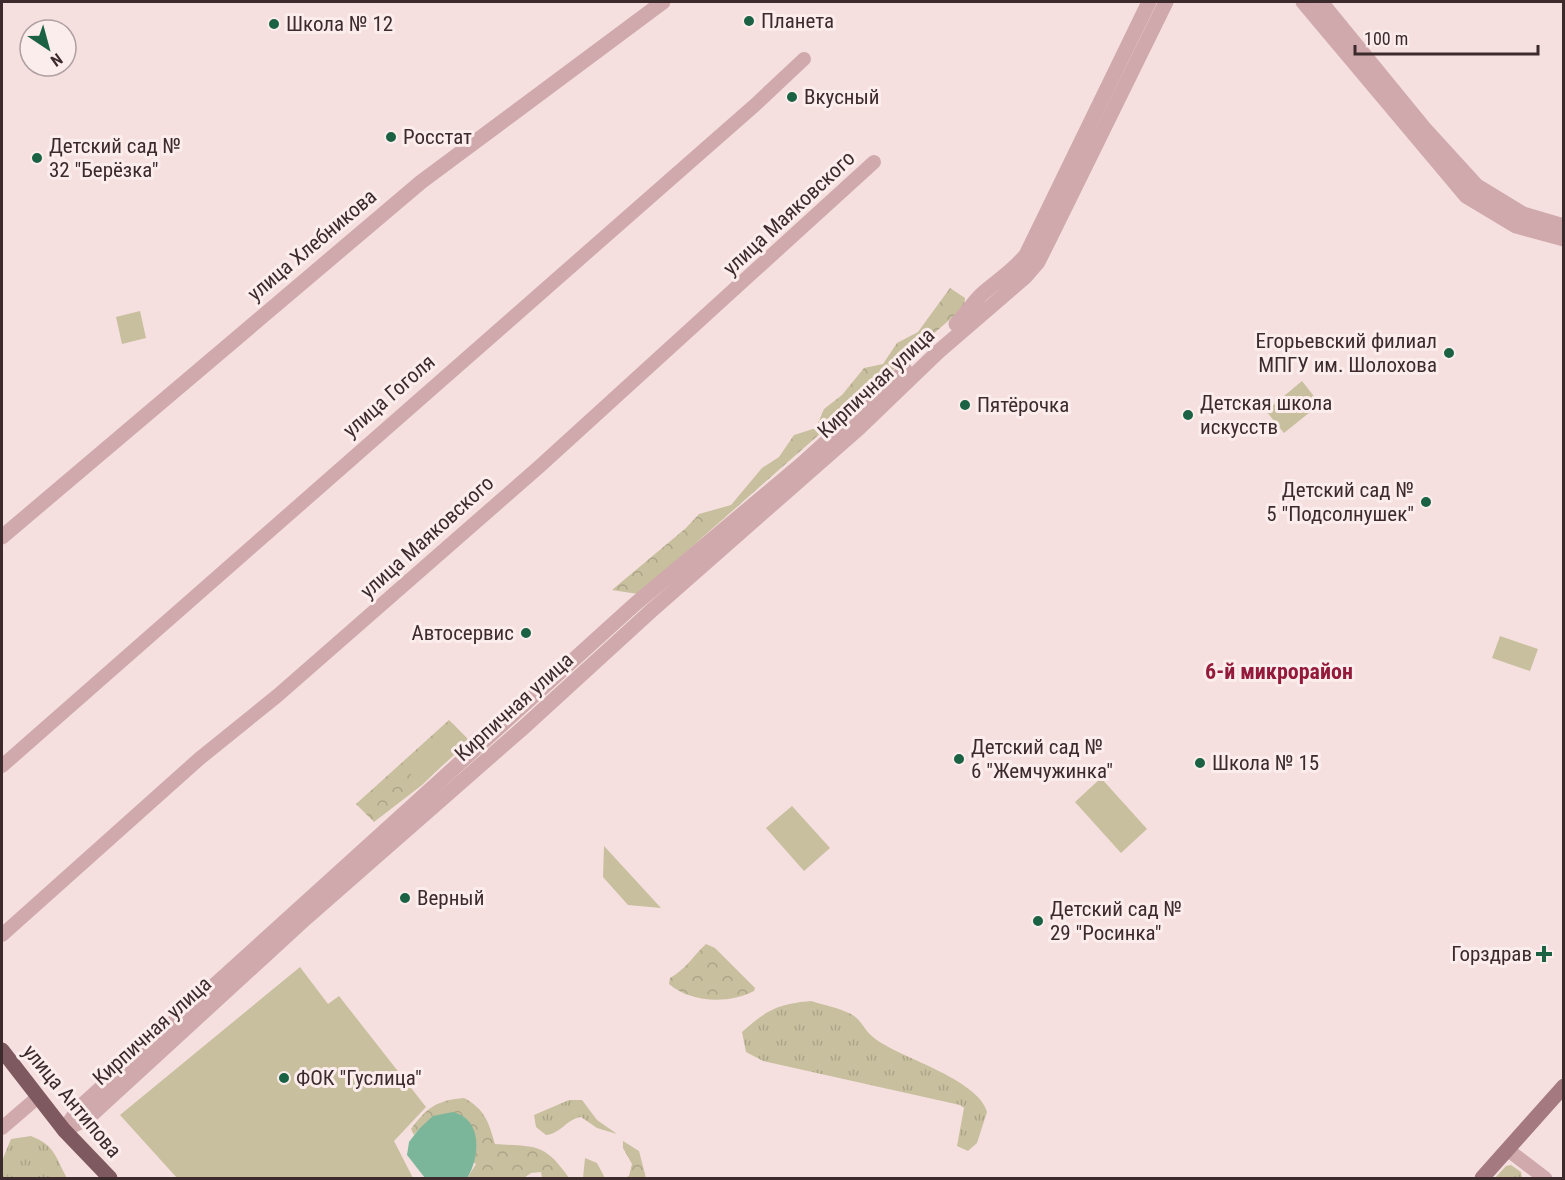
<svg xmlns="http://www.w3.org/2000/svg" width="1565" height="1180" font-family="'Roboto Condensed',sans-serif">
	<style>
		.grass { fill: url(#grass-tufts) }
		.forest { fill: url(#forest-crowns) }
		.green { fill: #c7bf9d }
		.water { fill: #7bb69a }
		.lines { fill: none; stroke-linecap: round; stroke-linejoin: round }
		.minor { stroke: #cfa9ab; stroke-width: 14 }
		.tertiary { stroke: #cfa9ab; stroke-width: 15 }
		.secondary { stroke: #a47a80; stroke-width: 15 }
		.primary { stroke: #7f5960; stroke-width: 15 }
		.poi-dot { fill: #1a6243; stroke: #fceded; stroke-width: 2 }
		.labels { text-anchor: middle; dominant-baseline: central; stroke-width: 6; stroke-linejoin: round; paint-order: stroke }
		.poi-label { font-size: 21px; fill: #3c2a2d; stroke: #fceded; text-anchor: start }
		.street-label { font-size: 21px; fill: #3c2a2d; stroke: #fceded }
		.neighbourhood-label { font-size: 22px; font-weight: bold; fill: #941a3b; stroke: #fceded }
	</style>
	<defs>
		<pattern id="grass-tufts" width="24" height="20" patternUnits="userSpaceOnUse" patternTransform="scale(1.5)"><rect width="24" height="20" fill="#c7bf9d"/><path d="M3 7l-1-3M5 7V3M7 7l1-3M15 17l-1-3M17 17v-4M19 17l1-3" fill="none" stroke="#aca488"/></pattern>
		<pattern id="forest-crowns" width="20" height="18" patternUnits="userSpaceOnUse" patternTransform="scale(1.5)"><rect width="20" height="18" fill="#c7bf9d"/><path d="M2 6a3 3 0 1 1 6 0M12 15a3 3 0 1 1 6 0" fill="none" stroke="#aca488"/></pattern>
	</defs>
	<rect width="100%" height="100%" fill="#f5e0df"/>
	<g class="grass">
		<path d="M 811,1001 C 824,1005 839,1008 851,1014 C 862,1020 864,1030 873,1037 C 896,1057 978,1078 987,1112 L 977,1143 L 968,1151 L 957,1146 L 964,1108 L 960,1105 L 763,1061 L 746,1052 L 742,1032 C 767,1010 777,1004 811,1001 Z"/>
		<path d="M 569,1100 L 582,1100 L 597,1120 L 617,1134 L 597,1128 L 581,1117 C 567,1119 560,1134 546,1135 L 536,1127 L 534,1115 Z"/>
		<path d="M 31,1136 C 56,1146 55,1157 67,1178 L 2,1178 L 2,1161 L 11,1139 Z"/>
		<path d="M 1511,1165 L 1521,1172 L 1522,1178 L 1495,1178 L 1506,1166 Z"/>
	</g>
	<g class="forest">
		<path d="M 950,288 L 965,298 L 964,307 L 638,594 L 612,590 L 686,528 L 699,514 L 731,505 L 762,468 L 779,457 L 794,435 L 816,428 L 824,409 L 842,395 L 864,368 L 883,364 L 897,343 L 918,332 Z"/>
		<path d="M 449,720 L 469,740 L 422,785 L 374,822 L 356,804 Z"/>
		<path d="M 706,944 L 715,948 L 755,988 L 754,991 C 729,1004 691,1003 669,984 L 670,978 C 686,969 693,956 706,944 Z"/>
		<path d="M 464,1098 C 485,1109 489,1123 495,1144 C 535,1147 544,1142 569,1178 L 542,1178 L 541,1172 L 531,1173 L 524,1178 L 467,1178 L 476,1164 L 419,1129 L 414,1135 L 411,1129 C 427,1107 438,1100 464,1098 Z"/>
		<path d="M 623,1141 L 639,1151 L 646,1178 L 624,1178 L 629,1176 L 632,1164 L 623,1148 Z"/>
		<path d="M 585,1158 L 597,1163 L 605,1178 L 583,1178 Z"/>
	</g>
	<g class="green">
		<path d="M 140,311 L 146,338 L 122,344 L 116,317 Z"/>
		<path d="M 1302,381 L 1320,404 L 1284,433 L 1266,411 Z"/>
		<path d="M 1500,636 L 1538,649 L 1530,671 L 1492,658 Z"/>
		<path d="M 453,724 L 469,742 L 420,785 L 404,766 Z"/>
		<path d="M 1101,778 L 1147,829 L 1121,853 L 1075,802 Z"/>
		<path d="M 792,806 L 830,848 L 804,871 L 766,828 Z"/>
		<path d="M 604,846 L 661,908 L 628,905 L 603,877 Z"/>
		<path d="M 300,967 L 328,1004 L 339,996 L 426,1107 L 394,1141 L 413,1178 L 177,1178 L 120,1115 Z"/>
	</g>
	<path class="water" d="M 453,1112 C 483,1119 480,1158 467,1178 L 425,1178 L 407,1155 L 409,1142 L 419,1129 L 433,1116 Z"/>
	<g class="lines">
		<g class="minor">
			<path d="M 2,766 L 755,105 L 804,59"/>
			<path d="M 2,935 L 199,759 L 277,696 L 540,466 L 874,162"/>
			<path d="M 2,1128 L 38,1097"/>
			<path d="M 1508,1150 L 1545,1178"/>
		</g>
		<g class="tertiary">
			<path d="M 1303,2 L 1466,196 L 1516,226 L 1564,239"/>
			<path d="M 1321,2 L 1424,128 L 1477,186 L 1523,214 L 1564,226"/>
			<path d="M 956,324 C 966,315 972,303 982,294 C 997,281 1013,271 1026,255 L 1149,2"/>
			<path d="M 2,537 L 421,182 L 663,2"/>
			<path d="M 66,1127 L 80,1107 L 634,605 L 803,463 L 905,370"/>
			<path d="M 64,1130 L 88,1118 L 306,918 L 524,727 L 651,611 L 859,428 L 938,352 L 1025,277 L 1038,262 L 1054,230 L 1166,2"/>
		</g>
		<path class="secondary" d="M 1482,1178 L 1564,1086"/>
		<path class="primary" d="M 2,1050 L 64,1130 L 110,1178"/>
	</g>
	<g class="poi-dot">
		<circle cx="749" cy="21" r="6"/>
		<circle cx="274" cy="24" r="6"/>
		<circle cx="792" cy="97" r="6"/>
		<circle cx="391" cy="137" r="6"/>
		<circle cx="37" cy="158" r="6"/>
		<circle cx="1449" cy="353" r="6"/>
		<circle cx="965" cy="405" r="6"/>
		<circle cx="1188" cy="415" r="6"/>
		<circle cx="1426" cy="502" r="6"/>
		<circle cx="526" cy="633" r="6"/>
		<circle cx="959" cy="759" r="6"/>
		<circle cx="1200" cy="763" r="6"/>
		<circle cx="405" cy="898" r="6"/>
		<circle cx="1038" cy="921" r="6"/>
		<path d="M1541 945h6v6h6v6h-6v6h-6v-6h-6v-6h6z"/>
		<circle cx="284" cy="1078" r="6"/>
	</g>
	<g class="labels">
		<g class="poi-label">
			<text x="761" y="21">Планета</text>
			<text x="286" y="24">Школа № 12</text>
			<text x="804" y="97">Вкусный</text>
			<text x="403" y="137">Росстат</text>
			<text x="49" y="146">Детский сад №<tspan x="49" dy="24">32 "Берёзка"</tspan></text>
			<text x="1437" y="341" text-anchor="end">Егорьевский филиал<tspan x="1437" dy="24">МПГУ им. Шолохова</tspan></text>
			<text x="1200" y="403">Детская школа<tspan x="1200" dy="24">искусств</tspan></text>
			<text x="977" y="405">Пятёрочка</text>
			<text x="1414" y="490" text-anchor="end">Детский сад №<tspan x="1414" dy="24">5 "Подсолнушек"</tspan></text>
			<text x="514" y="633" text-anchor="end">Автосервис</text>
			<text x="971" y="747">Детский сад №<tspan x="971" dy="24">6 "Жемчужинка"</tspan></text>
			<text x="1212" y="763">Школа № 15</text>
			<text x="417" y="898">Верный</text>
			<text x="1050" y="909">Детский сад №<tspan x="1050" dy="24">29 "Росинка"</tspan></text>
			<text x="1532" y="954" text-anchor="end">Горздрав</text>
			<text x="296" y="1078">ФОК "Гуслица"</text>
		</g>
		<g class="street-label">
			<text transform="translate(789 213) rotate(-43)">улица Маяковского</text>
			<text transform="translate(312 245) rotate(-40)">улица Хлебникова</text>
			<text transform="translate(876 383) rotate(-43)">Кирпичная улица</text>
			<text transform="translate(389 396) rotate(-41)">улица Гоголя</text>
			<text transform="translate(427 537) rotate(-42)">улица Маяковского</text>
			<text transform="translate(514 707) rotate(-42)">Кирпичная улица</text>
			<text transform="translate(152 1031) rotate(-42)">Кирпичная улица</text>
			<text transform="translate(72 1101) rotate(50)">улица Антипова</text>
		</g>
		<g class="neighbourhood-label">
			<text x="1279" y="671">6-й микрорайон</text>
		</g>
	</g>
	<rect width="1565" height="1180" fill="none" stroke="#3c2a2d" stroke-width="6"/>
	<g transform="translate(48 48) rotate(144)"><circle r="28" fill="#fceded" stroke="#af9fa0" stroke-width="1.5"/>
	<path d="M0-4.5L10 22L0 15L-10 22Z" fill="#1a6243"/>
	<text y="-9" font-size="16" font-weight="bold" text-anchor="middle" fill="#3c2a2d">N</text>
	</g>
	<path d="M1355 45v9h183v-9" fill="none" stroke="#3c2a2d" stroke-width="3"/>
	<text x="1364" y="45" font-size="18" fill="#3c2a2d" stroke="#fceded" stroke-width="4.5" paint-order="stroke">100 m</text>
</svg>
